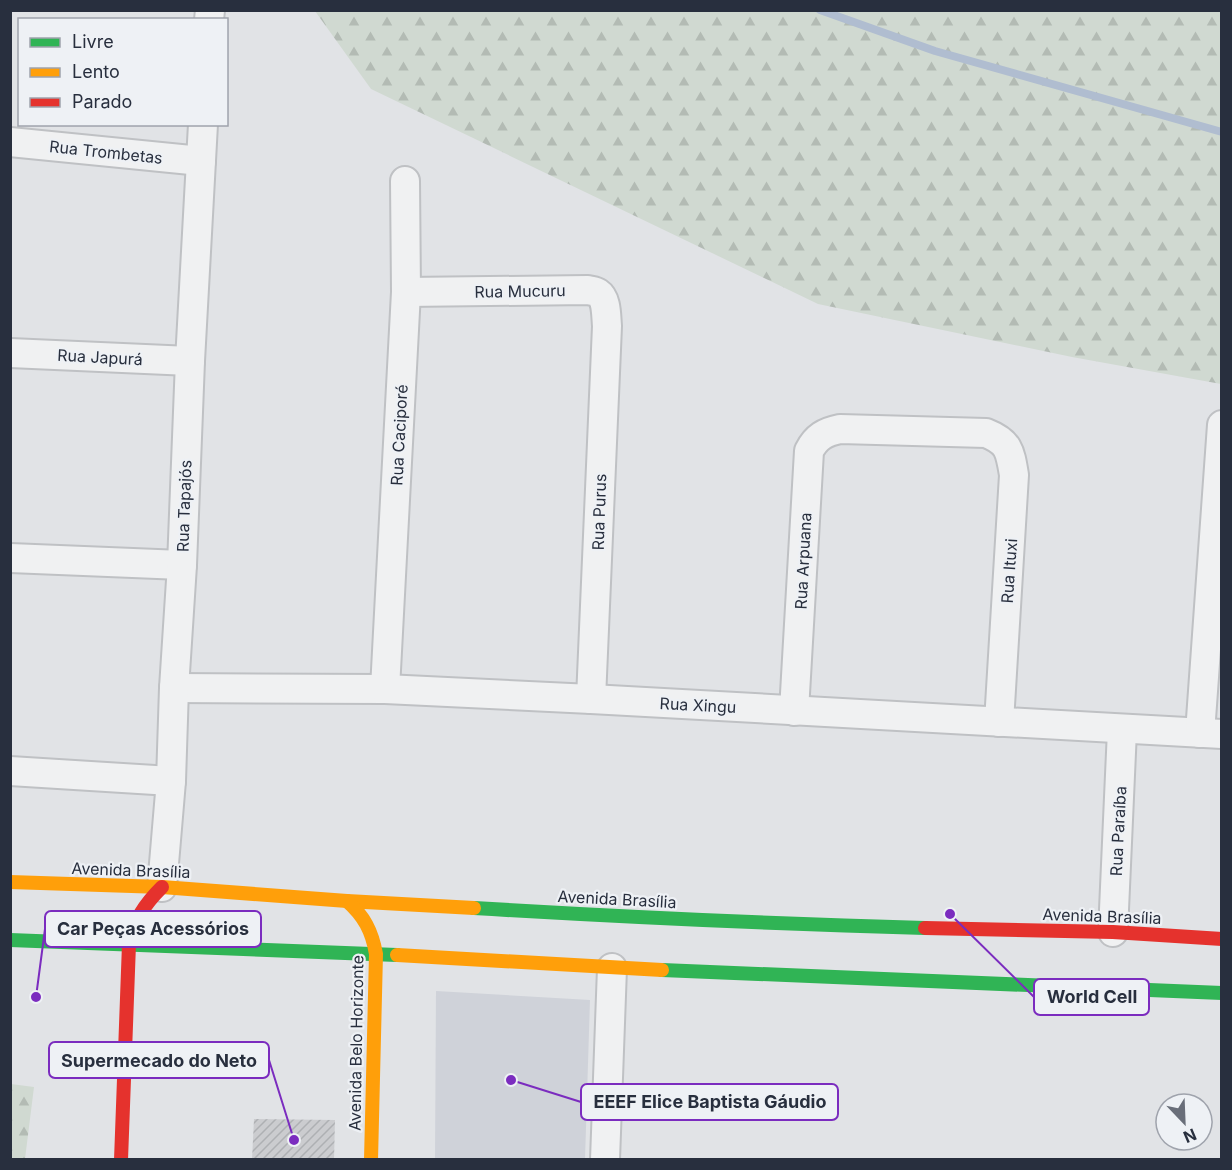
<svg xmlns="http://www.w3.org/2000/svg" width="1232" height="1170" font-family="Inter,sans-serif">
	<style>
		.built { fill: #cfd2d9 }
		.forest { fill: url(#forest-firs) }
		.lines { fill: none; stroke-linecap: round; stroke-linejoin: round }
		.stream { stroke: #b0bdd0; stroke-width: 8 }
		.building { fill: url(#building-hatch) }
		.street-casing { stroke: #bfc1c4; stroke-width: 32 }
		.street { stroke: #f0f1f2; stroke-width: 28 }
		.fast { stroke: #30b455; stroke-width: 14 }
		.slow { stroke: #ff9f0a; stroke-width: 14 }
		.jam { stroke: #e5322d; stroke-width: 14 }
		.labels { text-anchor: middle; dominant-baseline: central; stroke-width: 4.5; stroke-linejoin: round; paint-order: stroke }
		.street-label { font-size: 16px; fill: #282f3e; stroke: #eef1f5 }
		.leader { fill: none; stroke: #7b2cbf; stroke-width: 2 }
		.callout-dot { fill: #7b2cbf; stroke: #eef1f5; stroke-width: 2 }
		.callout { fill: #eef1f5; stroke: #7b2cbf; stroke-width: 2 }
		.callout-label { font-size: 18px; text-anchor: middle; font-weight: bold; fill: #282f3e }
	</style>
	<defs>
		<pattern id="forest-firs" width="22" height="20" patternUnits="userSpaceOnUse" patternTransform="scale(1.5)"><rect width="22" height="20" fill="#d0d9d1"/><path d="M5 1l3.5 6h-7zM16 11l3.5 6h-7z" fill="#b3bbb4"/></pattern>
		<pattern id="building-hatch" width="6" height="6" patternUnits="userSpaceOnUse" patternTransform="scale(1.5)"><rect width="6" height="6" fill="#cbcccf"/><path d="M-1 1l2-2M0 6l6-6M5 7l2-2" fill="none" stroke="#aeb0b3"/></pattern>
	</defs>
	<rect width="100%" height="100%" fill="#e1e3e6"/>
	<path class="built" d="M 436,991 L 590,1000 L 585,1159 L 435,1159 Z"/>
	<g class="forest">
		<path d="M 315,11 L 1221,11 L 1221,384 L 1072,357 L 818,304 L 371,89 Z"/>
		<path d="M 11,1084 L 34,1087 L 25,1159 L 11,1159 Z"/>
	</g>
	<g class="lines">
		<path class="stream" d="M 820,10 L 935,51 L 1222,132"/>
	</g>
	<path class="building" d="M 254,1119 L 335,1120 L 334,1160 L 252,1160 Z"/>
	<g class="lines">
		<defs>
			<g id="street">
				<path d="M 209,20 L 210,10"/>
				<path d="M 10,142 L 201,161"/>
				<path d="M 406,292 L 588,290 C 591,291 595,291 598,293 C 607,299 606,316 607,326 L 591,699"/>
				<path d="M 10,353 L 190,361"/>
				<path d="M 10,558 L 182,565"/>
				<path d="M 174,688 L 385,689 L 591,699 L 1222,734"/>
				<path d="M 385,689 L 406,292 L 405,181"/>
				<path d="M 794,711 L 809,451 C 816,437 825,432 840,429 L 986,433 C 1009,442 1010,451 1014,475 L 999,722"/>
				<path d="M 1200,733 L 1222,425"/>
				<path d="M 10,771 L 171,781"/>
				<path d="M 162,887 L 171,781 L 174,688 L 182,565 L 190,361 L 203,124"/>
				<path d="M 1113,932 L 1122,730"/>
				<path d="M 605,1160 L 612,968"/>
			</g>
		</defs>
		<use href="#street" class="street-casing"/>
		<use href="#street" class="street"/>
		<g class="fast">
			<path d="M 474,908 C 624,917 775,924 925,928"/>
			<path d="M 10,940 L 397,955"/>
			<path d="M 662,970 L 1222,993"/>
		</g>
		<g class="slow">
			<path d="M 10,882 L 162,887 L 347,901 L 474,908"/>
			<path d="M 347,901 C 364,916 372,931 376,954 L 371,1160"/>
			<path d="M 397,955 L 662,970"/>
		</g>
		<g class="jam">
			<path d="M 925,928 L 1113,932 L 1222,939"/>
			<path d="M 121,1160 L 129,944 C 135,919 144,905 162,887"/>
		</g>
	</g>
	<g class="labels">
		<g class="street-label">
			<text transform="translate(106 152) rotate(6)">Rua Trombetas</text>
			<text transform="translate(520 291) rotate(-1)">Rua Mucuru</text>
			<text transform="translate(100 357) rotate(3)">Rua Japurá</text>
			<text transform="translate(399 435) rotate(-87)">Rua Caciporé</text>
			<text transform="translate(184 506) rotate(-88)">Rua Tapajós</text>
			<text transform="translate(599 512) rotate(-88)">Rua Purus</text>
			<text transform="translate(803 561) rotate(-87)">Rua Arpuana</text>
			<text transform="translate(1009 571) rotate(-86)">Rua Ituxi</text>
			<text transform="translate(698 705) rotate(3)">Rua Xingu</text>
			<text transform="translate(1118 831) rotate(-87)">Rua Paraíba</text>
			<text transform="translate(131 870) rotate(2)">Avenida Brasília</text>
			<text transform="translate(617 899) rotate(3)">Avenida Brasília</text>
			<text transform="translate(1102 916) rotate(2)">Avenida Brasília</text>
			<text transform="translate(356 1043) rotate(-89)">Avenida Belo Horizonte</text>
		</g>
	</g>
	<path class="leader" d="M36 997L45 929M950 914L1034 997M294 1140L269 1060M511 1080L581 1102"/>
	<g class="callout-dot">
		<circle cx="36" cy="997" r="6"/>
		<circle cx="950" cy="914" r="6"/>
		<circle cx="294" cy="1140" r="6"/>
		<circle cx="511" cy="1080" r="6"/>
	</g>
	<g class="callout">
		<rect x="45" y="911" width="216" height="36" rx="6"/>
		<rect x="1034" y="979" width="115" height="36" rx="6"/>
		<rect x="49" y="1042" width="220" height="36" rx="6"/>
		<rect x="581" y="1084" width="257" height="36" rx="6"/>
	</g>
	<g class="callout-label">
		<text x="153" y="935">Car Peças Acessórios</text>
		<text x="1092" y="1003">World Cell</text>
		<text x="159" y="1067">Supermecado do Neto</text>
		<text x="710" y="1108">EEEF Elice Baptista Gáudio</text>
	</g>
	<rect width="1232" height="1170" fill="none" stroke="#282f3e" stroke-width="24"/>
	<rect x="18" y="18" width="210" height="108" fill="#eef1f5" stroke="#9fa3ac" stroke-width="1.5"/>
	<rect x="30" y="38" width="30" height="9" fill="#30b455" stroke="#9fa3ac" stroke-width="1.5"/>
	<text x="72" y="48" font-size="18" fill="#282f3e">Livre</text>
	<rect x="30" y="68" width="30" height="9" fill="#ff9f0a" stroke="#9fa3ac" stroke-width="1.5"/>
	<text x="72" y="78" font-size="18" fill="#282f3e">Lento</text>
	<rect x="30" y="98" width="30" height="9" fill="#e5322d" stroke="#9fa3ac" stroke-width="1.5"/>
	<text x="72" y="108" font-size="18" fill="#282f3e">Parado</text>
	<g transform="translate(1184 1122) rotate(157)"><circle r="28" fill="#eef1f5" stroke="#9fa3ac" stroke-width="1.5"/>
	<path d="M0-4.5L10 22L0 15L-10 22Z" fill="#696e79"/>
	<text y="-9" font-size="16" font-weight="bold" text-anchor="middle" fill="#282f3e">N</text>
	</g>
</svg>
